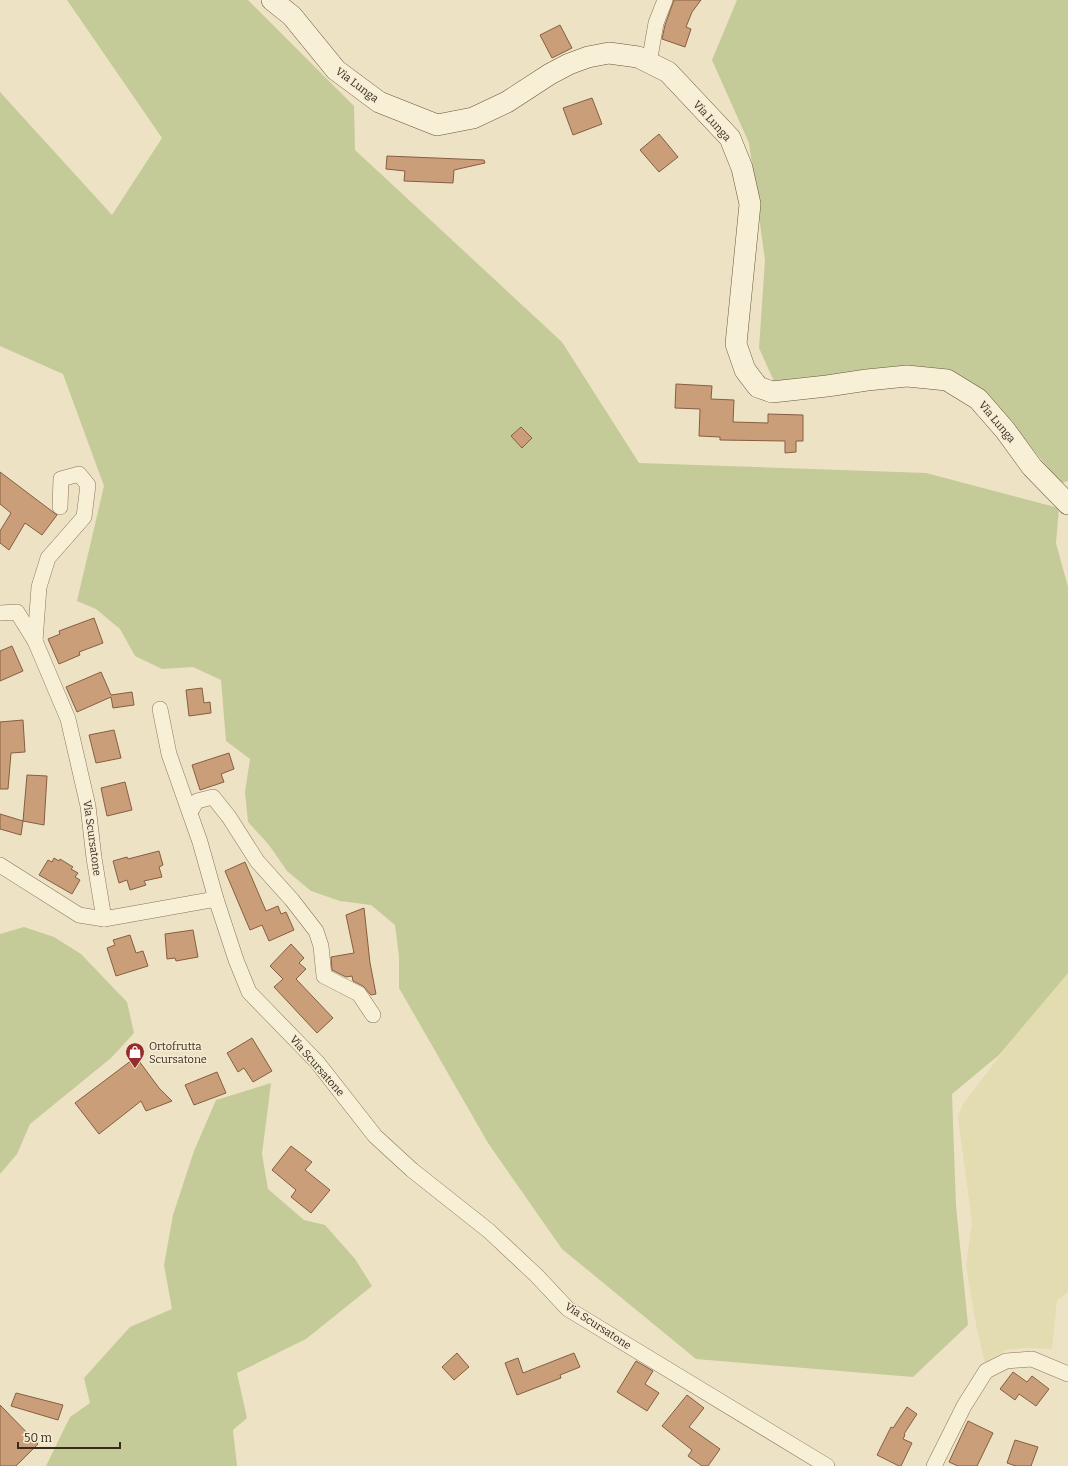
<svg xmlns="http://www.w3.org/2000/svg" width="1068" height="1466" font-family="Bitter,serif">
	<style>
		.farmland { fill: #e3dcb1 }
		.green { fill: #c4cb98 }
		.building { fill: #cb9e7a; stroke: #865e41 }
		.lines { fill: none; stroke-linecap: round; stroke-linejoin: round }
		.street-casing { stroke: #88745b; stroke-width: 16 }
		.secondary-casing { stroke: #69553e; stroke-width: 22 }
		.street { stroke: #f8efd7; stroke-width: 15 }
		.secondary { stroke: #f8efd7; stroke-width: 21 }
		.labels { text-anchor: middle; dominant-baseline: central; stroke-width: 3; stroke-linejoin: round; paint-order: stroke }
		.street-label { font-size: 11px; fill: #382b1e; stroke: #f5ecd3 }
		.poi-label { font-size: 11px; fill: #382b1e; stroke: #f5ecd3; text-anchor: start }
	</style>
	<rect width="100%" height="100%" fill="#ede2c4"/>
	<path class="farmland" d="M 1068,966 L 1068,1292 L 1057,1300 L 1052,1349 L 1022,1348 L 1006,1350 L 985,1363 L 977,1330 L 966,1266 L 972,1223 L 958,1117 L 963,1104 Z"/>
	<g class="green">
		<path d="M 67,0 L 248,0 L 354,106 L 355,150 L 562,342 L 639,463 L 926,473 L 1059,508 L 1056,543 L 1068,587 L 1068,973 L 999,1055 L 952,1094 L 956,1206 L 968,1325 L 913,1377 L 696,1359 L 562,1249 L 488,1143 L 399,988 L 399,957 L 395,925 L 371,905 L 340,901 L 311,891 L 287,871 L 269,845 L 248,822 L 245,792 L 250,759 L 226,741 L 221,680 L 193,667 L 162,669 L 135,656 L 120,629 L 96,609 L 77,601 L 104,486 L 63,374 L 0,346 L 0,92 L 112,215 L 162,138 Z"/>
		<path d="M 737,0 L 1068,0 L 1068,481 L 1061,483 L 1016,429 L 960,385 L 777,388 L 759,348 L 765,260 L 749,143 L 712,60 Z"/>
		<path d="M 24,927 L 54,937 L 81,954 L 127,1002 L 134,1033 L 111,1058 L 30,1124 L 17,1154 L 0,1174 L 0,934 Z"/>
		<path d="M 271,1083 L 262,1154 L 268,1189 L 304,1220 L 325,1225 L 355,1259 L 372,1286 L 306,1339 L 237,1373 L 247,1418 L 233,1430 L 237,1466 L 46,1466 L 70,1417 L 90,1403 L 84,1378 L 130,1327 L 172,1309 L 164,1265 L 173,1215 L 194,1151 L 216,1100 Z"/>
	</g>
	<g class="building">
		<path d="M 674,0 L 701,0 L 692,12 L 686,27 L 691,29 L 685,47 L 662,39 L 665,25 Z"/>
		<path d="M 560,25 L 572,48 L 552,58 L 540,35 Z"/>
		<path d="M 592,98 L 602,124 L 573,135 L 563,108 Z"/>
		<path d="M 659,134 L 678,157 L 659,172 L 640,150 Z"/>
		<path d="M 387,156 L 484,160 L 485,163 L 454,170 L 453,183 L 404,181 L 405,171 L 386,169 Z"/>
		<path d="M 676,384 L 712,386 L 711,399 L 734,400 L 733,422 L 768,423 L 768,414 L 803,415 L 803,441 L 796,441 L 796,452 L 785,453 L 785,441 L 720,440 L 720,437 L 699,436 L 700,409 L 675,408 Z"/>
		<path d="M 521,427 L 532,438 L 522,448 L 511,436 Z"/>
		<path d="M 0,472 L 57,515 L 42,535 L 25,523 L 9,550 L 0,543 L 0,531 L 11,513 L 0,504 Z"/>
		<path d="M 94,618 L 103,643 L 79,652 L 80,655 L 59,664 L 48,639 L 60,634 L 59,631 Z"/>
		<path d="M 12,646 L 23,671 L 0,681 L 0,651 Z"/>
		<path d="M 101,672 L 111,695 L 132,692 L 134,705 L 113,708 L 111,697 L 77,712 L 66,687 Z"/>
		<path d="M 202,688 L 204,703 L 210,702 L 211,713 L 189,716 L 186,690 Z"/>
		<path d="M 23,720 L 25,752 L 11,753 L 8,789 L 0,789 L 0,722 Z"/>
		<path d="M 114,730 L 121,758 L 96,763 L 89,735 Z"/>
		<path d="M 229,753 L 234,769 L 221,774 L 224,782 L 200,790 L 192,765 Z"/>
		<path d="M 27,775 L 47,776 L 44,825 L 23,821 Z"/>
		<path d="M 125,782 L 132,810 L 107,816 L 101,788 Z"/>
		<path d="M 0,814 L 23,821 L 21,835 L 0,829 Z"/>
		<path d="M 159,851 L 163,865 L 159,867 L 162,877 L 144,881 L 146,885 L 130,890 L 127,880 L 119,883 L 113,861 L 127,857 L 128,859 Z"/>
		<path d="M 54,858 L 59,861 L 60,859 L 73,867 L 71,869 L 78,873 L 75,877 L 80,880 L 72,894 L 39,875 L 48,860 L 52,862 Z"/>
		<path d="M 245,862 L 266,911 L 278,906 L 281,914 L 286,912 L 294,930 L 269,941 L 262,925 L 250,930 L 225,871 Z"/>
		<path d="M 364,908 L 370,963 L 376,994 L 371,995 L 363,986 L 353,981 L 352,976 L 346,977 L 332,970 L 331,957 L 354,953 L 346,915 Z"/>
		<path d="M 193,930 L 198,957 L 176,961 L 175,958 L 167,959 L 165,934 Z"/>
		<path d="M 130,935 L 136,953 L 143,951 L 148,966 L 116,976 L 107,948 L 115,945 L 113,940 Z"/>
		<path d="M 291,944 L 304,958 L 299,963 L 306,969 L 296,979 L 333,1018 L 317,1033 L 274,987 L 283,979 L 270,966 Z"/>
		<path d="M 252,1038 L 272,1071 L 253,1082 L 244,1068 L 238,1072 L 227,1053 Z"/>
		<path d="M 136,1057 L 159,1088 L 172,1101 L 146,1111 L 141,1101 L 99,1134 L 75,1103 Z"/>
		<path d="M 217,1072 L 226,1093 L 194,1105 L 185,1085 Z"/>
		<path d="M 291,1146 L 312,1162 L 305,1170 L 330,1190 L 311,1213 L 291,1197 L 296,1190 L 272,1170 Z"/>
		<path d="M 457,1353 L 469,1367 L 454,1380 L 442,1367 Z"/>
		<path d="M 574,1353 L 580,1367 L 560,1375 L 561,1378 L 517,1395 L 505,1363 L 518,1358 L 523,1373 Z"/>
		<path d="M 636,1361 L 653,1371 L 645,1384 L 659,1393 L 647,1411 L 617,1392 Z"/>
		<path d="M 1013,1372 L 1027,1382 L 1032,1376 L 1049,1389 L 1036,1406 L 1019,1394 L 1015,1400 L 1000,1389 Z"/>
		<path d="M 16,1393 L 63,1405 L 58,1420 L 11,1406 Z"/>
		<path d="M 687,1395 L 704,1408 L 689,1427 L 720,1449 L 708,1466 L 702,1466 L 688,1456 L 692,1450 L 662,1426 Z"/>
		<path d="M 0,1405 L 38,1444 L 16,1466 L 0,1466 Z"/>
		<path d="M 907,1407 L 917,1414 L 904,1434 L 905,1435 L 903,1439 L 912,1443 L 901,1466 L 899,1466 L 877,1455 L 891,1427 L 893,1428 Z"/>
		<path d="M 968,1421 L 993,1433 L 977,1466 L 958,1466 L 949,1462 Z"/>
		<path d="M 1015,1440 L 1038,1447 L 1031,1466 L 1016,1466 L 1007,1463 Z"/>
	</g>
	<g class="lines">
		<defs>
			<g id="street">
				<path d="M 649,63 L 656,23 L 665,0"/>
				<path d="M 0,613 L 17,612 L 35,641 L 68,719 L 88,806 L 94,858 L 104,919 L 216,899 L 236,960 L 249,992 L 317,1062 L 375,1136 L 412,1170 L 489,1231 L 537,1276 L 568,1309 L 827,1466"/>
				<path d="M 35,641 L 39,587 L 48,558 L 84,517 L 88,485 L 79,474 L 61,479 L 60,507"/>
				<path d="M 160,709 L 169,754 L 200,842 L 216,899"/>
				<path d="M 190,812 L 197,801 L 213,797 L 229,817 L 257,861 L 292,900 L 316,931 L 321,946 L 324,976 L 359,994 L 373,1015"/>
				<path d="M 0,865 L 79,915 L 104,919"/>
				<path d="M 934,1466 L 964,1406 L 986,1371 L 1006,1361 L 1032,1359 L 1068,1374"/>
			</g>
			<path id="secondary" d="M 272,0 L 292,16 L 336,70 L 379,102 L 437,125 L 473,118 L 507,102 L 550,74 L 569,64 L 588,57 L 609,53 L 638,57 L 668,72 L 730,138 L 742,168 L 750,204 L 736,344 L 745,370 L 758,387 L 772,392 L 827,386 L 867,380 L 907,376 L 947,380 L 978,399 L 1005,430 L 1032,467 L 1068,504"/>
		</defs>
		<use href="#street" class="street-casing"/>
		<use href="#secondary" class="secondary-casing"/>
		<use href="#street" class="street"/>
		<use href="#secondary" class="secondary"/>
	</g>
	<defs>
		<symbol id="shop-pin" viewBox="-11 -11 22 30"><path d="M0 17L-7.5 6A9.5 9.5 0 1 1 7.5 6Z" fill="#962d2c" stroke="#f5ecd3"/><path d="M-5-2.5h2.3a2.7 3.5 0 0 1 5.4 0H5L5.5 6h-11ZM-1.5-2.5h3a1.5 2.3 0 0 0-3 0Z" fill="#fff"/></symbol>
	</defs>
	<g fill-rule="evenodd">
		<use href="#shop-pin" x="124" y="1041" width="22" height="30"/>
	</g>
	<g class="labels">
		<g class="street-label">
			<text transform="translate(357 85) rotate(37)">Via Lunga</text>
			<text transform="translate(712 121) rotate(48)">Via Lunga</text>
			<text transform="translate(997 422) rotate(50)">Via Lunga</text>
			<text transform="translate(92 838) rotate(82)">Via Scursatone</text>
			<text transform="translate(317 1066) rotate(49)">Via Scursatone</text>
			<text transform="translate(598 1326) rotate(33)">Via Scursatone</text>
		</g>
		<g class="poi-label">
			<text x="149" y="1046">Ortofrutta<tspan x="149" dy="13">Scursatone</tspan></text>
		</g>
	</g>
	<path d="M18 1442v6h102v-6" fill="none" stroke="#382b1e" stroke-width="2"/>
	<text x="24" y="1442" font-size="12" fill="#382b1e" stroke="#f5ecd3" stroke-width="3" paint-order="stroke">50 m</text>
</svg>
